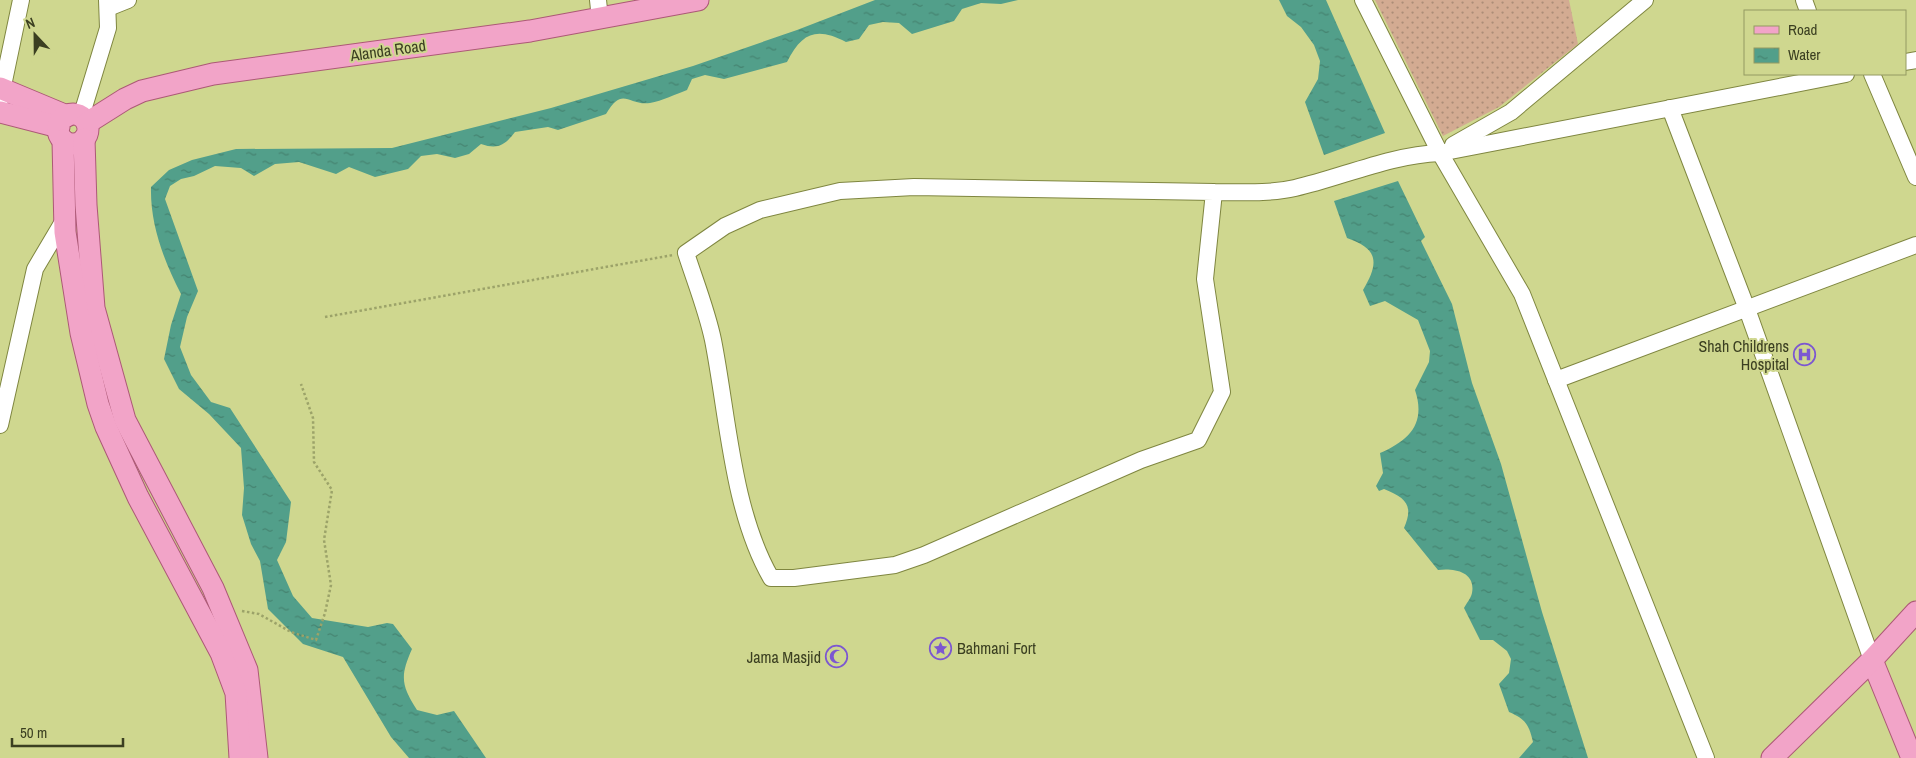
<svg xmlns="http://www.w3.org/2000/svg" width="1916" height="758" font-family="'Archivo Narrow',sans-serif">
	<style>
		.grass { fill: url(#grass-dots) }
		.water { fill: url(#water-ripples) }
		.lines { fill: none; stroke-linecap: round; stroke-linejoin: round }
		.minor-casing { stroke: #7f8640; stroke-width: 18 }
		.major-casing { stroke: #ac5976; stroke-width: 23 }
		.path { stroke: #9ca369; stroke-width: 2.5; stroke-dasharray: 2.5 2.5; stroke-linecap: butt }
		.minor { stroke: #fff; stroke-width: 16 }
		.major { stroke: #f2a4c8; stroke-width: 21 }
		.labels { text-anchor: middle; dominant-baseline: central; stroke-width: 4; stroke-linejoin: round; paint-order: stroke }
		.street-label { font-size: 16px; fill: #3b3f21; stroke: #cfd78f }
		.poi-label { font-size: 16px; fill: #3b3f21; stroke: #cfd78f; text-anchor: end }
	</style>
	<defs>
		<pattern id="grass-dots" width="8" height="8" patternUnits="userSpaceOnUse" patternTransform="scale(1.25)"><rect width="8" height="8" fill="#d3ab92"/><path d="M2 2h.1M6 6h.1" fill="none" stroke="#ac8d77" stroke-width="1.8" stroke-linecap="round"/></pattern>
		<pattern id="water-ripples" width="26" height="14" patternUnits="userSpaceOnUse" patternTransform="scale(1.25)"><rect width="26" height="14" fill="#529f8a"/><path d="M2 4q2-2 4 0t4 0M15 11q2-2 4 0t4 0" fill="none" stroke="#458370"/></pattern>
	</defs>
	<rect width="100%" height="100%" fill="#cfd78f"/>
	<path class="grass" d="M 1375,0 L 1569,0 L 1578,44 L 1499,107 L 1443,136 Z"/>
	<g class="water">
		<path d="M 875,0 L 1018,0 L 1001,4 L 981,3 L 962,9 L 954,21 L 912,34 L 899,23 L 883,22 L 869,25 L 859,39 L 846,42 C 817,27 802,32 787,62 L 724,79 L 705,75 L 692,79 L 687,90 C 676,94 662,101 650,103 C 628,106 623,85 606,114 L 558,130 L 548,127 L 515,132 C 505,145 498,150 481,144 L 469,154 L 455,158 L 437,154 L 421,156 L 408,169 L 375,177 L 349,167 L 336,174 L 299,162 L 275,164 L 254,176 L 241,168 L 215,166 L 194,176 L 181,179 L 170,186 L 165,199 L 198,291 L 187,317 L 180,347 L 191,375 L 211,402 L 230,408 L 291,502 L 286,542 L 277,560 L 293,596 L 312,618 L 368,627 L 387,623 L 393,624 L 412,649 C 400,676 401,685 417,710 L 437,715 L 454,711 L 486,758 L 409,758 L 391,737 L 343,657 L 303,644 L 268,609 L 260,561 L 251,544 L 242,515 L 244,488 L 241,448 L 209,414 L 179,389 L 164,359 L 171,325 L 181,294 C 164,261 150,225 151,187 L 169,170 L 192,160 L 236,149 L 392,148 L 551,108 L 693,66 L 797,30 Z"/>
		<path d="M 1279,0 L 1326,0 L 1385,133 L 1324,155 L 1305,102 L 1318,79 L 1320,61 L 1314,45 L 1301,27 L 1287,16 Z"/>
		<path d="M 1398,181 L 1425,237 L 1421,241 L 1452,304 L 1472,383 L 1501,464 L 1542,612 L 1588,758 L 1519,758 L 1533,742 C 1529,724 1525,719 1509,712 L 1499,684 L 1509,673 L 1511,659 L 1507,651 L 1493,640 L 1480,640 L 1464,608 C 1466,604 1471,598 1472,593 C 1476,571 1453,568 1438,570 L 1404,528 C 1414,505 1406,498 1384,489 L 1379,491 L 1376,486 L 1383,473 L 1380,453 C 1410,440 1426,423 1415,390 L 1429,362 L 1430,351 L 1418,320 L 1385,301 L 1370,306 L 1363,290 C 1379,263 1379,249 1347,238 L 1334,201 Z"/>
	</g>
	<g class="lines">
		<defs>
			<g id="minor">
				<path d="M 598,0 L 600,19"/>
				<path d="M 1363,0 L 1440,153 L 1522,294 L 1706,758"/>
				<path d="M 1804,0 L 1808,11"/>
				<path d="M 108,8 L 128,0"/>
				<path d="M 1905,62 L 1916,60"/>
				<path d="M 1872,74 L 1916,177"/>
				<path d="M 0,100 L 21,0"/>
				<path d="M 1670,108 L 1747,309 L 1872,660"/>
				<path d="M 81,117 L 108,28 L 107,0"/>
				<path d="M 1453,145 L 1511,112 L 1645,0"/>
				<path d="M 1214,192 L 1205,279 L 1222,392 L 1198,440 L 1141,460 L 924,555 L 895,565 L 794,578 L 771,578 C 732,510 728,416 713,340 C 707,311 695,281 686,253 L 725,226 L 760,210 L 840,191 L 914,187 L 1214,192 C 1240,192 1269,194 1295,188 C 1343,177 1390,155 1440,153 L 1846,74"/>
				<path d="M 1556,380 L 1916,245"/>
				<path d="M 0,425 L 35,269 L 64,220"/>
			</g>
			<g id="major">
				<path d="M 0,88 L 67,116"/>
				<path d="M 0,112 L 59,127"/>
				<circle cx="73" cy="129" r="15"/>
				<path d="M 87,123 L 125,99 L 142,91 L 213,74 L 530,31 L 698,0"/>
				<path d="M 84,139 L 86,205 L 94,308 L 125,420 L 213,588 L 247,670 L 257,758"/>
				<path d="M 63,140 L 65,232 L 81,333 L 98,404 L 106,427 L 138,497 L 221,653 L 236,693 L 240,758"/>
				<path d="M 1872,660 L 1912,758"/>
				<path d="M 1772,758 L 1872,660 L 1916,612"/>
			</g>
		</defs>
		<use href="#minor" class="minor-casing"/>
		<use href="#major" class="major-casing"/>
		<g class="path">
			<path d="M 325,317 L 673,255"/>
			<path d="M 242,611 L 259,614 L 291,632 L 316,640 L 325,613 L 331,585 L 324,540 L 332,490 L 314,462 L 313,418 L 301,384"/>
		</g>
		<use href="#minor" class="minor"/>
		<use href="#major" class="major"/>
	</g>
	<defs>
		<symbol id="hospital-ring" viewBox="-11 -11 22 22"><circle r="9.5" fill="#cfd78f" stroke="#7c57d1" stroke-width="1.5"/><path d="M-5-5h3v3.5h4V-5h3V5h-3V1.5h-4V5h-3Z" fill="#7c57d1"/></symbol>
		<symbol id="sight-ring" viewBox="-11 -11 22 22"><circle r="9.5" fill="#cfd78f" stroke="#7c57d1" stroke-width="1.5"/><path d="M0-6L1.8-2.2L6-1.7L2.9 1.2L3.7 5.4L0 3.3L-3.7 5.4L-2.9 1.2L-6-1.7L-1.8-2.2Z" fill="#7c57d1"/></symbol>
		<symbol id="mosque-ring" viewBox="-11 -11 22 22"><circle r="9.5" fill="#cfd78f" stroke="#7c57d1" stroke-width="1.5"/><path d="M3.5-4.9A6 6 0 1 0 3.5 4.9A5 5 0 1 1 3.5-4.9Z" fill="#7c57d1"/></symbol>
	</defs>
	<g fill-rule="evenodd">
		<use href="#hospital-ring" x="1792" y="342" width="25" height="25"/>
		<use href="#sight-ring" x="928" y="636" width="25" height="25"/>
		<use href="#mosque-ring" x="824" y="644" width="25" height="25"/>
	</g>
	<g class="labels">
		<g class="street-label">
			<text transform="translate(388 50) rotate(-8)">Alanda Road</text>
		</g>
		<g class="poi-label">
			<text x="1789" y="346">Shah Childrens<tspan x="1789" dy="18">Hospital</tspan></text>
			<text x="957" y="648" text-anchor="start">Bahmani Fort</text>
			<text x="821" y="657">Jama Masjid</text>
		</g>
	</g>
	<rect x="1744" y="10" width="162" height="65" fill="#cfd78f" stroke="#949a63"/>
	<rect x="1754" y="26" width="25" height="8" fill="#f2a4c8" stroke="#949a63"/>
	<text x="1788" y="35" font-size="15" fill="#3b3f21">Road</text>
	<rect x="1754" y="48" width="25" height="15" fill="url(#water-ripples)" stroke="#949a63"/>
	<text x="1788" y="60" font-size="15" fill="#3b3f21">Water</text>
	<g transform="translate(35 35) rotate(338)" stroke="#cfd78f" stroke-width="4" paint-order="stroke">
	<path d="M0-4L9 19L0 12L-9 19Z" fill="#3b3f21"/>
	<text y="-8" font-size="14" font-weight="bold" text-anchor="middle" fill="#3b3f21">N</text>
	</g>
	<path d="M12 738v8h111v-8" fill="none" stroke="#3b3f21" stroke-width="2.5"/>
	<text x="20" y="738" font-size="15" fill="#3b3f21" stroke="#cfd78f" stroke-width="4" paint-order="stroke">50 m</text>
</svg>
